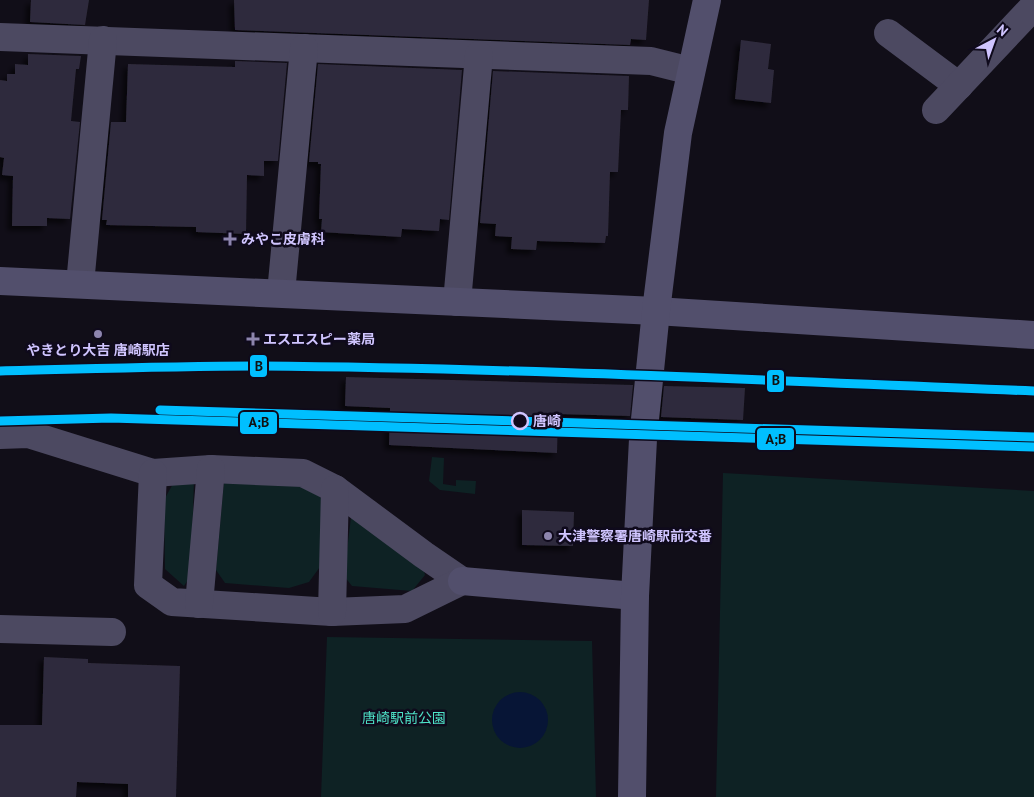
<svg xmlns="http://www.w3.org/2000/svg" width="1034" height="797" font-family="'PT Sans','Noto Sans JP',sans-serif">
	<style>
		.green { fill: #0e2224 }
		.water { fill: #071536 }
		.building { fill: #2f2b3c; filter: url(#shadow) }
		.lines { fill: none; stroke-linecap: round; stroke-linejoin: round }
		.street { stroke: #4c4961; stroke-width: 28 }
		.secondary { stroke: #524f6c; stroke-width: 28 }
		.rail-1-casing { stroke: #0f0a1c; stroke-width: 12 }
		.rail-2-casing { stroke: #0f0a1c; stroke-width: 12 }
		.rail-1 { stroke: #00bfff; stroke-width: 9 }
		.rail-2 { stroke: #00bfff; stroke-width: 9 }
		.poi-dot { fill: #8d85ae; stroke: #0f0a1c; stroke-width: 2 }
		.stop-dot { fill: #0f0a1c; stroke: #d0c5ff; stroke-width: 2.5 }
		.labels { text-anchor: middle; dominant-baseline: central; stroke-width: 5; stroke-linejoin: round; paint-order: stroke }
		.poi-label { font-size: 14px; font-weight: bold; fill: #d0c5ff; stroke: #0f0a1c; text-anchor: start }
		.stop-label { font-size: 14px; font-weight: bold; fill: #d0c5ff; stroke: #0f0a1c; text-anchor: start }
		.park-label { font-size: 14px; fill: #4ee2c7; stroke: #0f0a1c }
		.line-badge { stroke: #0f0a1c; stroke-width: 2 }
		.pale-badge-label { font-size: 14px; text-anchor: middle; font-weight: bold; fill: #111 }
	</style>
	<defs>
		<filter id="shadow"><feDropShadow dx="-4.5" dy="4.5" stdDeviation="2.5" flood-color="#0009"/></filter>
	</defs>
	<rect width="100%" height="100%" fill="#110e18"/>
	<g class="green">
		<path d="M 432,457 L 444,458 L 443,484 L 456,486 L 456,480 L 476,481 L 475,494 L 440,490 L 429,481 Z"/>
		<path d="M 723,473 L 1034,491 L 1034,797 L 716,797 Z"/>
		<path d="M 175,480 L 194,480 L 191,575 L 184,586 L 165,569 L 164,500 Z"/>
		<path d="M 224,481 L 312,485 L 325,504 L 325,560 L 309,582 L 289,588 L 225,583 L 216,570 Z"/>
		<path d="M 351,517 L 421,558 L 425,575 L 412,591 L 352,586 L 344,576 Z"/>
		<path d="M 327,637 L 592,641 L 596,797 L 321,797 Z"/>
	</g>
	<circle class="water" cx="520" cy="720" r="28"/>
	<g class="building">
		<path d="M 31,0 L 89,0 L 85,25 L 30,22 Z"/>
		<path d="M 234,0 L 649,0 L 646,40 L 631,39 L 630,45 L 235,30 Z"/>
		<path d="M 741,40 L 771,44 L 768,69 L 774,70 L 771,103 L 735,99 Z"/>
		<path d="M 28,54 L 81,56 L 79,69 L 76,69 L 71,121 L 80,122 L 70,219 L 47,218 L 47,226 L 12,226 L 13,176 L 2,175 L 4,158 L 0,157 L 0,80 L 7,81 L 7,74 L 15,74 L 15,64 L 28,65 Z"/>
		<path d="M 235,61 L 287,63 L 278,161 L 264,161 L 264,176 L 247,175 L 246,234 L 196,232 L 196,227 L 106,225 L 107,220 L 102,220 L 111,122 L 126,122 L 128,64 L 235,67 Z"/>
		<path d="M 318,64 L 462,70 L 449,220 L 440,219 L 439,231 L 402,229 L 401,237 L 321,232 L 322,219 L 319,219 L 321,164 L 318,164 L 318,162 L 309,162 Z"/>
		<path d="M 493,71 L 629,76 L 628,110 L 621,110 L 618,172 L 610,172 L 608,236 L 606,236 L 605,243 L 537,241 L 536,250 L 511,249 L 512,237 L 495,236 L 496,224 L 480,223 Z"/>
		<path d="M 346,377 L 633,385 L 630,416 L 558,414 L 557,453 L 389,445 L 390,408 L 345,406 Z"/>
		<path d="M 664,386 L 745,388 L 743,420 L 661,417 Z"/>
		<path d="M 522,510 L 574,512 L 573,546 L 522,545 Z"/>
		<path d="M 44,657 L 88,659 L 88,663 L 180,666 L 176,797 L 128,797 L 128,784 L 77,782 L 76,797 L 0,797 L 0,725 L 42,725 Z"/>
	</g>
	<g class="lines">
		<g class="street">
			<path d="M 888,33 L 959,86"/>
			<path d="M 0,37 L 651,61 L 691,71"/>
			<path d="M 936,110 L 1034,6"/>
			<path d="M 80,284 L 103,40"/>
			<path d="M 281,293 L 304,48"/>
			<path d="M 457,302 L 479,55"/>
			<path d="M 0,435 L 28,434 L 153,473 L 211,469 L 303,473 L 335,489 L 424,555 L 462,581"/>
			<path d="M 153,473 L 148,585 L 172,602 L 332,612 L 405,609 L 462,581"/>
			<path d="M 199,604 L 211,469"/>
			<path d="M 332,612 L 335,489"/>
			<path d="M 0,629 L 112,632"/>
		</g>
		<g class="secondary">
			<path d="M 0,281 L 656,311 L 1034,335"/>
			<path d="M 462,581 L 635,596"/>
			<path d="M 632,797 L 635,596 L 643,439 L 656,311 L 678,133 L 707,0"/>
		</g>
		<defs>
			<g id="rail-1">
				<path d="M 0,371 C 87,369 173,366 260,366 C 518,368 776,381 1034,391"/>
				<path d="M 160,410 L 1034,437"/>
			</g>
			<path id="rail-2" d="M 0,421 L 111,418 L 1034,447"/>
		</defs>
		<use href="#rail-1" class="rail-1-casing"/>
		<use href="#rail-2" class="rail-2-casing"/>
		<use href="#rail-1" class="rail-1"/>
		<use href="#rail-2" class="rail-2"/>
	</g>
	<g class="poi-dot">
		<path d="M227.5 231.5h5v5h5v5h-5v5h-5v-5h-5v-5h5z"/>
		<circle cx="98" cy="334" r="5"/>
		<path d="M250.5 331.5h5v5h5v5h-5v5h-5v-5h-5v-5h5z"/>
		<circle cx="548" cy="536" r="5"/>
	</g>
	<circle class="stop-dot" cx="520" cy="421" r="8"/>
	<g class="labels">
		<g class="poi-label">
			<text x="241" y="239">みやこ皮膚科</text>
			<text x="263" y="339">エスエスピー薬局</text>
			<text x="98" y="350" text-anchor="middle">やきとり大吉 唐崎駅店</text>
			<text x="558" y="536">大津警察署唐崎駅前交番</text>
		</g>
		<g class="stop-label">
			<text x="533" y="421">唐崎</text>
		</g>
		<g class="park-label">
			<text x="404" y="718">唐崎駅前公園</text>
		</g>
	</g>
	<g class="line-badge">
		<rect x="249" y="354" width="19" height="24" rx="5" fill="#00bfff"/>
		<rect x="766" y="369" width="19" height="24" rx="5" fill="#00bfff"/>
		<rect x="239" y="411" width="39" height="24" rx="5" fill="#00bfff"/>
		<rect x="756" y="427" width="39" height="24" rx="5" fill="#00bfff"/>
	</g>
	<g class="pale-badge-label">
		<text x="259" y="371">B</text>
		<text x="776" y="385">B</text>
		<text x="259" y="427">A;B</text>
		<text x="776" y="444">A;B</text>
	</g>
	<g transform="translate(994 40) rotate(41)" stroke="#0f0a1c" stroke-width="4" paint-order="stroke">
	<path d="M0-4L9 19L0 12L-9 19Z" fill="#d0c5ff"/>
	<text y="-8" font-size="14" font-weight="bold" text-anchor="middle" fill="#d0c5ff">N</text>
	</g>
</svg>
